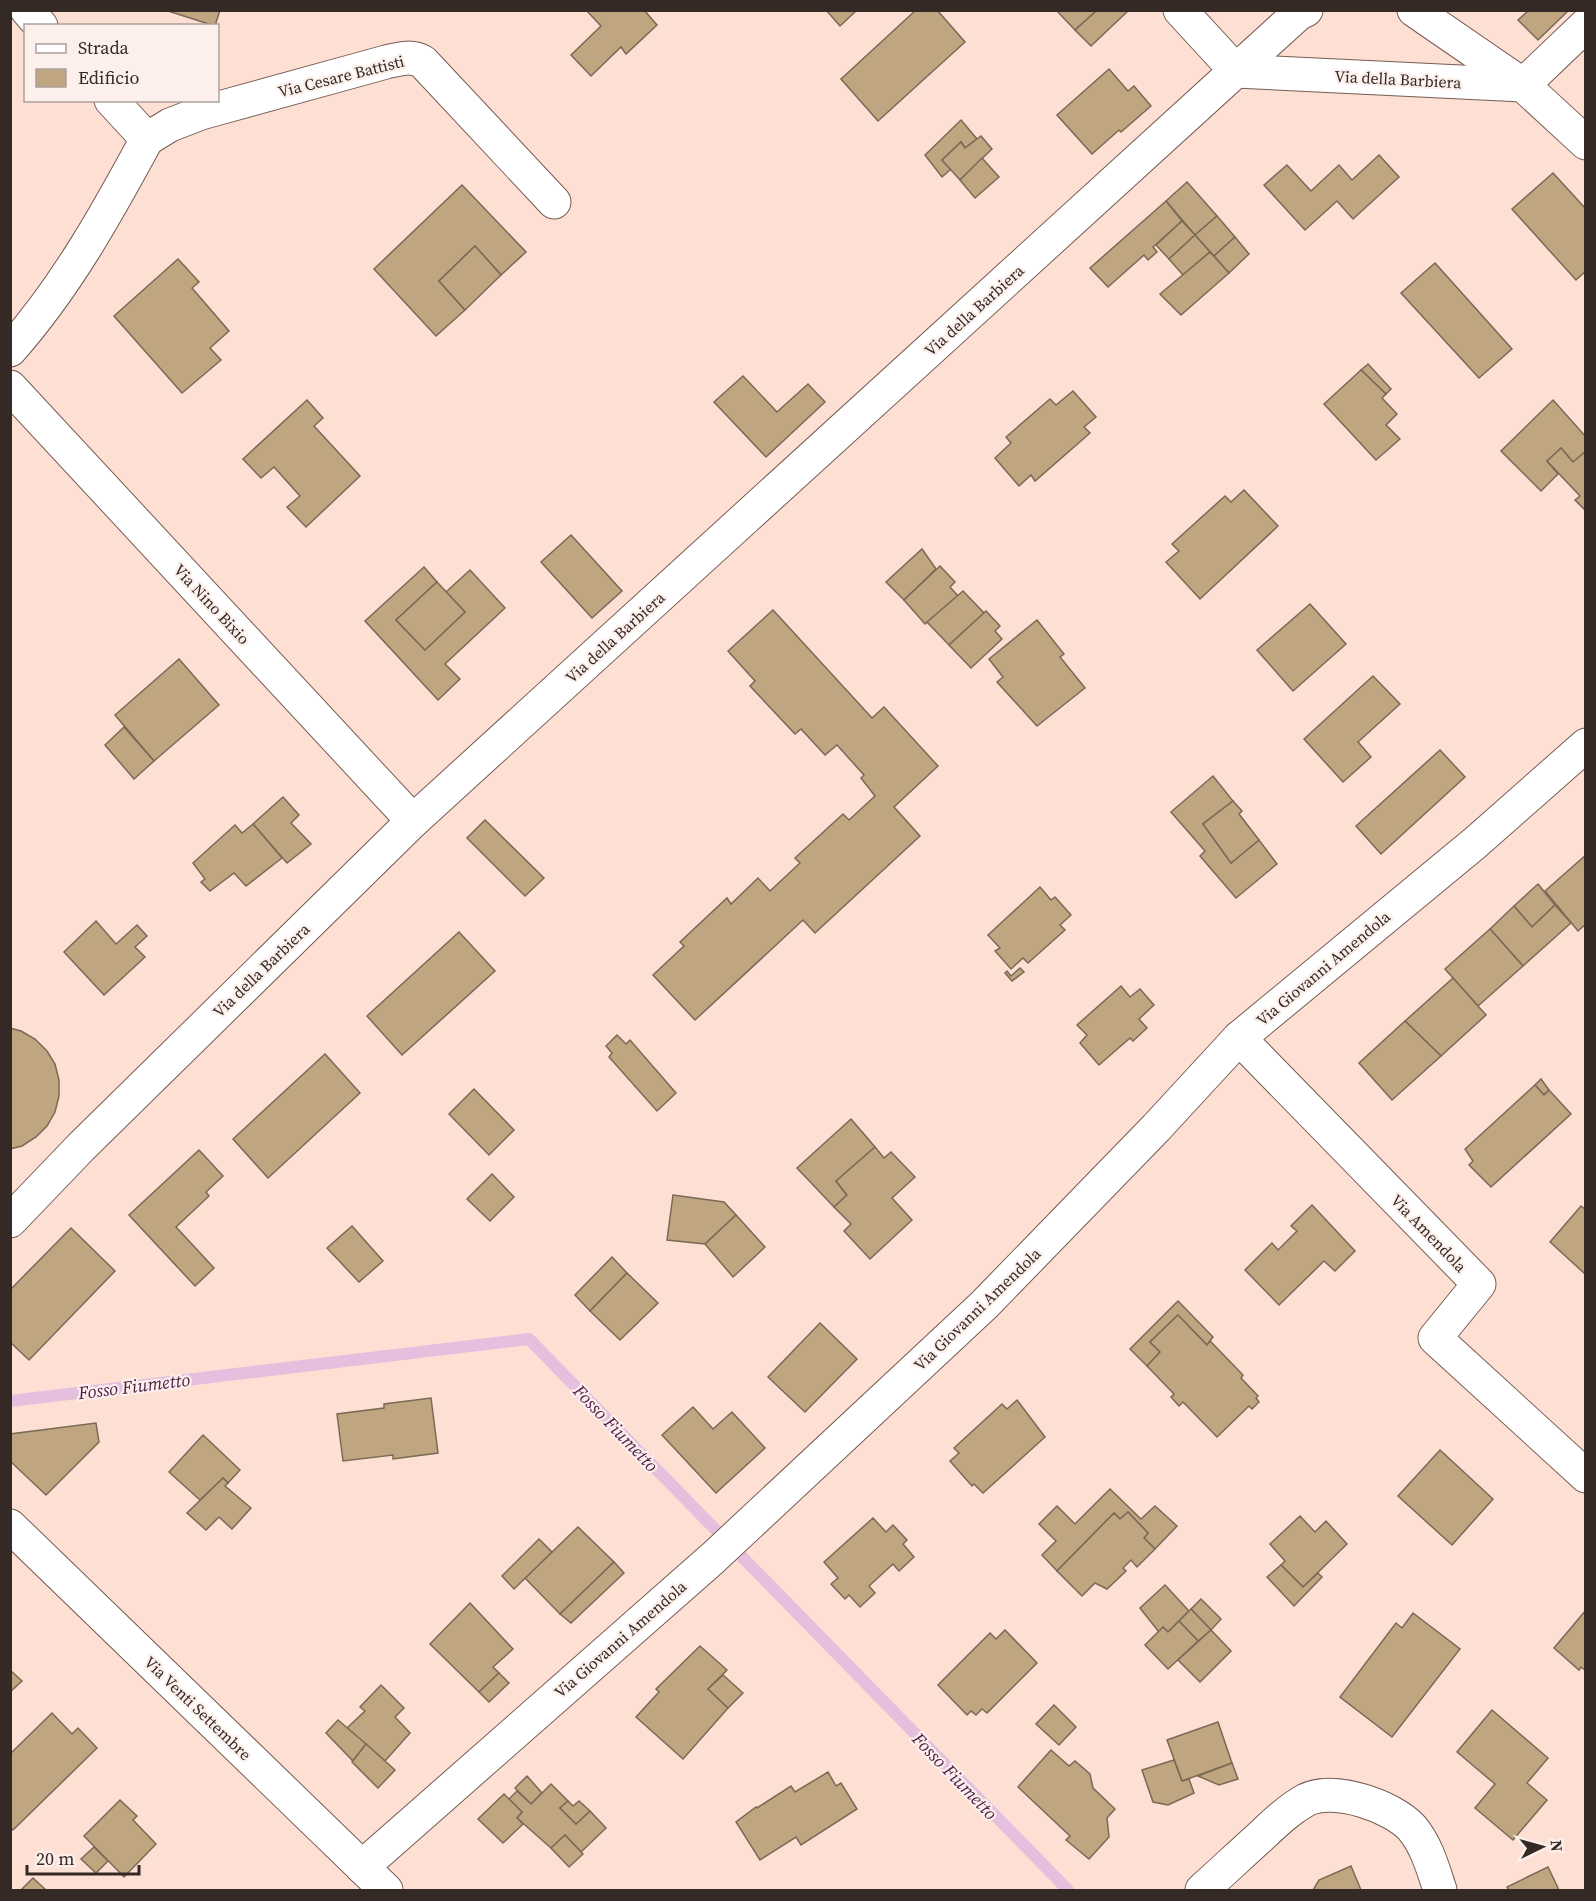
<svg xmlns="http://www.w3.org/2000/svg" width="1596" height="1901" font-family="'Source Serif 4',serif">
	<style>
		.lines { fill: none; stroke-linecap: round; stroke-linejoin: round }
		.stream { stroke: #e4bfde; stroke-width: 12 }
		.building { fill: #bfa580; stroke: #796a55; stroke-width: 1.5 }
		.street-casing { stroke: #765c53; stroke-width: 35 }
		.secondary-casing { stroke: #765c53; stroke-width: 35 }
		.street { stroke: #fff; stroke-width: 33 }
		.secondary { stroke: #fff; stroke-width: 33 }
		.labels { text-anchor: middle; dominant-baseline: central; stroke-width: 4.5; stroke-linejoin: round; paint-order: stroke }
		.street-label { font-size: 16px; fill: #342925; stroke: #fdf0ec }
		.water-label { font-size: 18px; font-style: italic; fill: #4c2048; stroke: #fdf0ec }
	</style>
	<rect width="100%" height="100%" fill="#fddfd4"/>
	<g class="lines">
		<path class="stream" d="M 10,1401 L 529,1339 L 1068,1890"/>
	</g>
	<g class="building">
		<path d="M 165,10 L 220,10 L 215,26 Z"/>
		<path d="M 586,10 L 644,10 L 657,25 L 626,54 L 621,47 L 591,76 L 571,55 L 601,26 Z"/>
		<path d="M 826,10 L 857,10 L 840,26 Z"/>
		<path d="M 916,10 L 937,10 L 965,42 L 878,121 L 841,79 Z"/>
		<path d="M 1056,10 L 1094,10 L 1095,12 L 1075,30 Z"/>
		<path d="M 1094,10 L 1129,10 L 1091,46 L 1075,30 L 1095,12 Z"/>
		<path d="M 1529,10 L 1569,10 L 1538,40 L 1518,20 Z"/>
		<path d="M 1109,69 L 1128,91 L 1134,86 L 1151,106 L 1121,132 L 1119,130 L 1092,154 L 1057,115 Z"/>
		<path d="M 961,120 L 977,139 L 965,148 L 961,142 L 942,160 L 951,169 L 942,177 L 925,155 Z"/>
		<path d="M 981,136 L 992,149 L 960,180 L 942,160 L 961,142 L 965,148 Z"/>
		<path d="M 1379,155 L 1399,177 L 1353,219 L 1337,201 L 1305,230 L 1264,185 L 1287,165 L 1311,191 L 1339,165 L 1352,180 Z"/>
		<path d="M 982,158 L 999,177 L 975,198 L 960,180 Z"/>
		<path d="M 1553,173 L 1586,209 L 1586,271 L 1576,280 L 1512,209 Z"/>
		<path d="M 1187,182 L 1217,216 L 1195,235 L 1166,201 Z"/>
		<path d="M 462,185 L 526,252 L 501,275 L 475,246 L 439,281 L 465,310 L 436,336 L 374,269 Z"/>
		<path d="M 1166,201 L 1182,221 L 1153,247 L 1157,252 L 1148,260 L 1144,255 L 1108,287 L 1090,268 Z"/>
		<path d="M 1217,216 L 1235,237 L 1214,256 L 1195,235 Z"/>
		<path d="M 1182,221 L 1195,235 L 1169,259 L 1156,245 Z"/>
		<path d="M 1195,235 L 1210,252 L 1183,275 L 1169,259 Z"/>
		<path d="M 1235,237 L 1249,254 L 1229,273 L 1214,256 Z"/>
		<path d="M 475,246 L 501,275 L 465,310 L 439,281 Z"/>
		<path d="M 1210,252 L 1229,273 L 1181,315 L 1160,294 Z"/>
		<path d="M 178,259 L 199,282 L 192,288 L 229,331 L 210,348 L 221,360 L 182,393 L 114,316 Z"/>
		<path d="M 1435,263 L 1512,349 L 1479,378 L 1401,293 Z"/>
		<path d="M 1368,364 L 1391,389 L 1386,394 L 1361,370 Z"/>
		<path d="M 1361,370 L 1386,394 L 1382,398 L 1397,414 L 1386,425 L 1400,439 L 1376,460 L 1324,404 Z"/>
		<path d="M 743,376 L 777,412 L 808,384 L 825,402 L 766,457 L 714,402 Z"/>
		<path d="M 1073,391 L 1096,417 L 1084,427 L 1090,433 L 1035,481 L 1031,475 L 1019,486 L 995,458 L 1011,443 L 1006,437 L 1050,399 L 1056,405 Z"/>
		<path d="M 307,400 L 323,418 L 314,426 L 360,476 L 306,527 L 287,507 L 300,496 L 274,467 L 261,478 L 243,459 Z"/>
		<path d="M 1553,400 L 1586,437 L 1586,451 L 1573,462 L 1561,448 L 1547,461 L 1558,474 L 1541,491 L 1501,451 Z"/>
		<path d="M 1561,448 L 1573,462 L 1586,451 L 1586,511 L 1575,500 L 1580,496 L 1547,461 Z"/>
		<path d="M 1244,490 L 1278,526 L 1200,599 L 1166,562 L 1179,551 L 1172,544 L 1225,496 L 1231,502 Z"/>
		<path d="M 571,535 L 622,591 L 592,618 L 541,562 Z"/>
		<path d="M 922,549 L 936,569 L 904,600 L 886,582 Z"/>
		<path d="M 940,566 L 955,582 L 950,587 L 958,596 L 925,624 L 904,600 Z"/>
		<path d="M 424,567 L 437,582 L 396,620 L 425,650 L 465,612 L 446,592 L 470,570 L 505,608 L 445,664 L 460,679 L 438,700 L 365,621 Z"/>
		<path d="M 437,582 L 465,612 L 425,650 L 396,620 Z"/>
		<path d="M 963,591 L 984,613 L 949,645 L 927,622 Z"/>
		<path d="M 1310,604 L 1346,644 L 1293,691 L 1257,650 Z"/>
		<path d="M 773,610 L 872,718 L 884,707 L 938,766 L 894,807 L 920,836 L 815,933 L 803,920 L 695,1020 L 653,975 L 684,946 L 680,942 L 727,898 L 731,904 L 758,878 L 770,891 L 800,863 L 795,858 L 843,814 L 849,820 L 875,796 L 861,778 L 864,775 L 837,745 L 825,755 L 801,729 L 795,734 L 750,686 L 755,681 L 728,651 Z"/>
		<path d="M 986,611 L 1000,626 L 995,631 L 1002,639 L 971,668 L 949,645 Z"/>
		<path d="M 1037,620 L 1064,654 L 1060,657 L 1085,688 L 1037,726 L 997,682 L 1003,677 L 989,659 Z"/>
		<path d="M 179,659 L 219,705 L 154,761 L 115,715 Z"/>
		<path d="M 1373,676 L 1400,704 L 1358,742 L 1371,757 L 1343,782 L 1304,739 Z"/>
		<path d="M 124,727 L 154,761 L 134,779 L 105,745 Z"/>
		<path d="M 1440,750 L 1465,777 L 1381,854 L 1356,826 Z"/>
		<path d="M 1213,776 L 1233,801 L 1203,824 L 1231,863 L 1259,840 L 1277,864 L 1236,898 L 1200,856 L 1205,851 L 1171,812 Z"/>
		<path d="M 283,797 L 299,815 L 291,823 L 311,844 L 287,863 L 253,824 Z"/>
		<path d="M 1233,801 L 1242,811 L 1239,814 L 1259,840 L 1231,863 L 1203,824 Z"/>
		<path d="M 485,820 L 544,878 L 525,896 L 467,838 Z"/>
		<path d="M 253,824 L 282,858 L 246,886 L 234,873 L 210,891 L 201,882 L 205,879 L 193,863 L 235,825 L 242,833 Z"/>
		<path d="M 1586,855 L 1586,924 L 1578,931 L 1545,891 Z"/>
		<path d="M 1538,884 L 1555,905 L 1532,927 L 1514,906 Z"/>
		<path d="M 1040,887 L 1051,900 L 1055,897 L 1071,915 L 1060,925 L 1065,930 L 1028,963 L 1023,958 L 1011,969 L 995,951 L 1000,948 L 988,935 Z"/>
		<path d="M 1555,905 L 1571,923 L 1523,966 L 1490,929 L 1514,906 L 1532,927 Z"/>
		<path d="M 96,921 L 116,944 L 137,925 L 147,936 L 135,947 L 145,957 L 104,995 L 64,952 Z"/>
		<path d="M 1490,929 L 1523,966 L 1478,1006 L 1445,969 Z"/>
		<path d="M 459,932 L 495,971 L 402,1055 L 367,1016 Z"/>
		<path d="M 1020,968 L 1024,972 L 1012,981 L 1005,973 L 1007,971 L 1011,976 Z"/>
		<path d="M 1453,978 L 1486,1015 L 1441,1056 L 1405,1021 Z"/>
		<path d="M 1121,986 L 1130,997 L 1140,989 L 1154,1005 L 1139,1019 L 1147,1028 L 1133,1041 L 1130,1038 L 1099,1065 L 1080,1043 L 1087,1035 L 1077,1025 Z"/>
		<path d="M 1405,1021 L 1441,1056 L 1392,1100 L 1359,1063 Z"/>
		<path d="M 10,1028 L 21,1031 L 35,1039 L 47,1051 L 55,1064 L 59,1080 L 59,1096 L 55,1112 L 47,1126 L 36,1137 L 22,1146 L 10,1149 Z"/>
		<path d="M 617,1035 L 626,1044 L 630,1040 L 676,1093 L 657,1111 L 609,1057 L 612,1053 L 606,1046 Z"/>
		<path d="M 325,1054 L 360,1093 L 268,1178 L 233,1139 Z"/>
		<path d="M 1541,1079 L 1549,1090 L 1544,1095 L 1535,1085 Z"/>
		<path d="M 1535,1085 L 1544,1095 L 1549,1090 L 1571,1114 L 1491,1187 L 1469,1165 L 1473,1161 L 1465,1149 Z"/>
		<path d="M 474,1089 L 514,1130 L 489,1155 L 449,1114 Z"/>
		<path d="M 851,1119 L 875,1147 L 836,1181 L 847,1195 L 834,1207 L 797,1168 Z"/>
		<path d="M 875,1147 L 884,1158 L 891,1152 L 915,1177 L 892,1198 L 912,1220 L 870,1259 L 844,1231 L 851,1224 L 834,1207 L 847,1195 L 836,1181 Z"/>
		<path d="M 199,1150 L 223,1176 L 206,1192 L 209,1196 L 176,1227 L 214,1268 L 195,1286 L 129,1215 Z"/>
		<path d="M 492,1174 L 514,1197 L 490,1221 L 467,1199 Z"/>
		<path d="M 673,1195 L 724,1202 L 736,1215 L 705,1244 L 667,1240 Z"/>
		<path d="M 1312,1205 L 1355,1251 L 1335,1271 L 1324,1261 L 1279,1305 L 1245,1270 L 1272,1243 L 1278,1250 L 1297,1231 L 1291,1226 Z"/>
		<path d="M 1581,1206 L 1586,1210 L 1586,1271 L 1584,1273 L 1550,1242 Z"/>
		<path d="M 736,1215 L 765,1247 L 733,1277 L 705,1244 Z"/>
		<path d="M 352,1226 L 383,1261 L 359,1282 L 327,1248 Z"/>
		<path d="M 71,1228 L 115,1271 L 29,1360 L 10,1342 L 10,1290 Z"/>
		<path d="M 612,1257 L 627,1273 L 590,1311 L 575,1295 Z"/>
		<path d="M 627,1273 L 658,1303 L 620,1340 L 590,1311 Z"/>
		<path d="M 1178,1301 L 1213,1337 L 1207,1345 L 1178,1315 L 1150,1342 L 1160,1352 L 1147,1366 L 1130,1349 Z"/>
		<path d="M 1178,1315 L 1207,1345 L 1210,1341 L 1243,1375 L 1241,1378 L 1258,1396 L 1256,1398 L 1259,1402 L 1252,1409 L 1249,1406 L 1217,1437 L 1183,1402 L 1179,1406 L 1171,1397 L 1174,1394 L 1147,1366 L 1160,1352 L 1150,1342 Z"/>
		<path d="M 820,1323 L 857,1359 L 805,1412 L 768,1377 Z"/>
		<path d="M 431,1398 L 438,1453 L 393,1459 L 393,1455 L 343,1461 L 337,1414 L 384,1408 L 384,1404 Z"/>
		<path d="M 1017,1400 L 1045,1437 L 983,1493 L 974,1484 L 972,1486 L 950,1461 L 959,1453 L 954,1448 L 1002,1404 L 1007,1409 Z"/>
		<path d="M 693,1407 L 713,1429 L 732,1412 L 765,1448 L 716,1493 L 662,1435 Z"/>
		<path d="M 96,1423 L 99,1442 L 46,1495 L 10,1461 L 10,1434 Z"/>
		<path d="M 203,1435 L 240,1470 L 228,1483 L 223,1478 L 200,1500 L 169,1472 Z"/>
		<path d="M 1440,1450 L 1493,1499 L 1452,1545 L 1398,1496 Z"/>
		<path d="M 223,1478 L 228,1483 L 225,1486 L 251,1508 L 232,1529 L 219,1517 L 206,1530 L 187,1513 Z"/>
		<path d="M 1110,1489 L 1141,1519 L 1155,1506 L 1177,1526 L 1155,1549 L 1144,1538 L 1148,1533 L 1128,1512 L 1120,1519 L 1114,1513 L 1057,1571 L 1042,1555 L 1056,1541 L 1039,1524 L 1057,1506 L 1075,1524 Z"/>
		<path d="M 1128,1512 L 1148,1533 L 1144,1538 L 1155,1549 L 1137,1567 L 1131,1560 L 1123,1568 L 1126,1571 L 1107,1589 L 1095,1583 L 1082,1596 L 1057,1571 L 1114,1513 L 1120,1519 Z"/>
		<path d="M 1300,1516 L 1315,1532 L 1326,1521 L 1347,1544 L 1303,1587 L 1281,1565 L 1285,1561 L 1270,1544 Z"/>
		<path d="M 873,1518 L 886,1532 L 893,1525 L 907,1540 L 903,1544 L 914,1557 L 899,1571 L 893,1564 L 869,1586 L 875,1593 L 860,1607 L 849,1595 L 845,1599 L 831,1584 L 838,1578 L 824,1562 Z"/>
		<path d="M 578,1527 L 614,1562 L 560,1614 L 525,1578 Z"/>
		<path d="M 539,1539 L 552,1552 L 514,1589 L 502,1576 Z"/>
		<path d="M 614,1562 L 624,1573 L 571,1623 L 560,1614 Z"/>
		<path d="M 1281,1565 L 1303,1587 L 1318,1573 L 1322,1577 L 1294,1606 L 1267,1577 Z"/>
		<path d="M 1165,1585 L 1189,1611 L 1168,1632 L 1163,1627 L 1159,1632 L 1140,1608 Z"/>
		<path d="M 1201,1599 L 1221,1619 L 1211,1630 L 1191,1609 Z"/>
		<path d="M 470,1603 L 513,1649 L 493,1667 L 499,1673 L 479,1692 L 430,1644 Z"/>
		<path d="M 1191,1609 L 1211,1630 L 1198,1641 L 1179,1621 Z"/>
		<path d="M 1586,1610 L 1586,1671 L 1581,1667 L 1579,1670 L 1554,1648 Z"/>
		<path d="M 1413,1613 L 1460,1649 L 1392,1737 L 1340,1697 L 1396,1623 L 1402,1628 Z"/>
		<path d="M 1179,1621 L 1198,1641 L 1168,1669 L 1145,1645 L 1163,1627 L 1168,1632 Z"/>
		<path d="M 1005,1630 L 1037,1663 L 987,1713 L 982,1709 L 976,1715 L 971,1711 L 967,1715 L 938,1685 L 990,1633 L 996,1639 Z"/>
		<path d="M 1211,1630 L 1231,1651 L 1200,1682 L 1178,1660 Z"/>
		<path d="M 700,1646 L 727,1670 L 708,1689 L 728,1708 L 683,1759 L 636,1717 L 659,1692 L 656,1689 Z"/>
		<path d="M 10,1670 L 22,1681 L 10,1692 Z"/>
		<path d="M 499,1673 L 509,1683 L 489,1702 L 479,1692 Z"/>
		<path d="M 723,1675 L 743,1693 L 728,1708 L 708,1689 Z"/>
		<path d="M 381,1685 L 404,1708 L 395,1717 L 410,1733 L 385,1761 L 347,1728 L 365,1711 L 360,1707 Z"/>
		<path d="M 1054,1705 L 1076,1727 L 1059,1745 L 1036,1724 Z"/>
		<path d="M 1492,1710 L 1548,1758 L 1527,1783 L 1547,1800 L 1513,1840 L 1475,1808 L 1495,1784 L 1457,1752 Z"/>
		<path d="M 52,1713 L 72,1734 L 78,1728 L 97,1748 L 13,1830 L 10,1827 L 10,1754 Z"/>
		<path d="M 338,1720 L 366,1744 L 353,1761 L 326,1733 Z"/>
		<path d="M 1218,1722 L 1232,1763 L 1182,1781 L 1167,1740 Z"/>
		<path d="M 366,1744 L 395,1770 L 378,1788 L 352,1762 Z"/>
		<path d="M 1051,1750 L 1069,1766 L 1075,1761 L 1090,1774 L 1093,1788 L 1115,1809 L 1107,1818 L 1109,1837 L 1089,1859 L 1066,1840 L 1070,1836 L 1018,1787 Z"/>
		<path d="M 1174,1760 L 1182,1781 L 1189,1779 L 1194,1793 L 1168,1805 L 1153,1802 L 1142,1770 Z"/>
		<path d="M 1232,1763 L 1238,1779 L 1219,1785 L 1198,1776 Z"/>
		<path d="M 828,1772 L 836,1786 L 841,1783 L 857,1809 L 801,1845 L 796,1837 L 760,1860 L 736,1822 L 756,1807 L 757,1808 L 791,1786 L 795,1792 Z"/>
		<path d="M 527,1776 L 542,1793 L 531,1804 L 515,1788 Z"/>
		<path d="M 551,1784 L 568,1801 L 560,1808 L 576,1824 L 590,1811 L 606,1828 L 581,1852 L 565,1835 L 551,1848 L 517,1818 L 522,1812 L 509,1799 L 517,1791 L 531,1804 Z"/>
		<path d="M 504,1794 L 522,1812 L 517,1818 L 523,1824 L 503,1843 L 478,1819 Z"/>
		<path d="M 120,1800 L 137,1816 L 133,1820 L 156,1844 L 124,1877 L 84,1836 Z"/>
		<path d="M 568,1801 L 573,1806 L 579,1801 L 590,1811 L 576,1824 L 560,1808 Z"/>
		<path d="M 565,1835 L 583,1854 L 569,1867 L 551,1848 Z"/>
		<path d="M 94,1847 L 108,1861 L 96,1873 L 81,1859 Z"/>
		<path d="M 1351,1866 L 1361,1890 L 1313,1890 L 1319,1880 Z"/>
		<path d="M 1548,1867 L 1559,1890 L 1509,1890 L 1507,1887 Z"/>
		<path d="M 33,1878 L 46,1890 L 21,1890 Z"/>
	</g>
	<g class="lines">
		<defs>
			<g id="street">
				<path d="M 27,10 L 41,26"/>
				<path d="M 1180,10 L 1236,71 L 1523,85 L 1586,25"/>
				<path d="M 1414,10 L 1523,85 L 1586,143"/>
				<path d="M 147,139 L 170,125 L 201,113 L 386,62 C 399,59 411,55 423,62 L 554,202"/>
				<path d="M 10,350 C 66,287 107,213 147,139 L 111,100"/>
				<path d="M 10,387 L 413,821"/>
				<path d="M 1239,1038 L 1479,1284 L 1435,1338 L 1586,1476"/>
				<path d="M 10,1221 L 81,1147 L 413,821 L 1298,14 L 1306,10"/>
				<path d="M 362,1867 L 713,1558 L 984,1305 L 1156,1128 L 1239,1038 L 1475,843 L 1586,745"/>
				<path d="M 1202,1890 C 1221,1873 1240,1855 1259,1838 C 1274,1824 1288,1810 1306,1800 C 1334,1786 1392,1806 1412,1828 C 1427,1846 1433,1869 1440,1890"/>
			</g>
			<path id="secondary" d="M 10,1526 L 386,1890"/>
		</defs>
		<use href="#street" class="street-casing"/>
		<use href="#secondary" class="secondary-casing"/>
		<use href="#street" class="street"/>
		<use href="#secondary" class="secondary"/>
	</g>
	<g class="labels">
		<g class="street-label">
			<text transform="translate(341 76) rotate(-14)">Via Cesare Battisti</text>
			<text transform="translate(1398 79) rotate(3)">Via della Barbiera</text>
			<text transform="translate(974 310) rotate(-42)">Via della Barbiera</text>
			<text transform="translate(212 604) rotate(47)">Via Nino Bixio</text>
			<text transform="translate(615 637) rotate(-42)">Via della Barbiera</text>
			<text transform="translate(1323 968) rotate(-40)">Via Giovanni Amendola</text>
			<text transform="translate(261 970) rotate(-44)">Via della Barbiera</text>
			<text transform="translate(1429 1233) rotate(46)">Via Amendola</text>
			<text transform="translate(977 1309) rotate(-44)">Via Giovanni Amendola</text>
			<text transform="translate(620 1639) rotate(-41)">Via Giovanni Amendola</text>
			<text transform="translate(198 1708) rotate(44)">Via Venti Settembre</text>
		</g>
		<g class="water-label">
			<text transform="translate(134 1386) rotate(-7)">Fosso Fiumetto</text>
			<text transform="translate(616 1428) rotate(46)">Fosso Fiumetto</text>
			<text transform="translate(955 1776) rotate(46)">Fosso Fiumetto</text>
		</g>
	</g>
	<rect width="1596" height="1901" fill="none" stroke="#342925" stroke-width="24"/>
	<rect x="24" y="24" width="195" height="78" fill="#fdf0ec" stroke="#ada09c" stroke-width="1.5"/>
	<rect x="36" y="44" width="30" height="9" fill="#ffffff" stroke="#ada09c" stroke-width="1.5"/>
	<text x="78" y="54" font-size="18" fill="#342925">Strada</text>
	<rect x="36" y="69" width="30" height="18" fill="#bfa580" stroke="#ada09c" stroke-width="1.5"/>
	<text x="78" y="84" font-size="18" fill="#342925">Edificio</text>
	<g transform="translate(1542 1847) rotate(85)" stroke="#fdf0ec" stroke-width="4.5" paint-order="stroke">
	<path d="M0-4.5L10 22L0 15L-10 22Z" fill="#342925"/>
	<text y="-9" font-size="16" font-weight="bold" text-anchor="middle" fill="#342925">N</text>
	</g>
	<path d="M27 1865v9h112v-9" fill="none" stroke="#342925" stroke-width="3"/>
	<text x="36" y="1865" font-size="18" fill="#342925" stroke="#fdf0ec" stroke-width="4.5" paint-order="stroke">20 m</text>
</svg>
